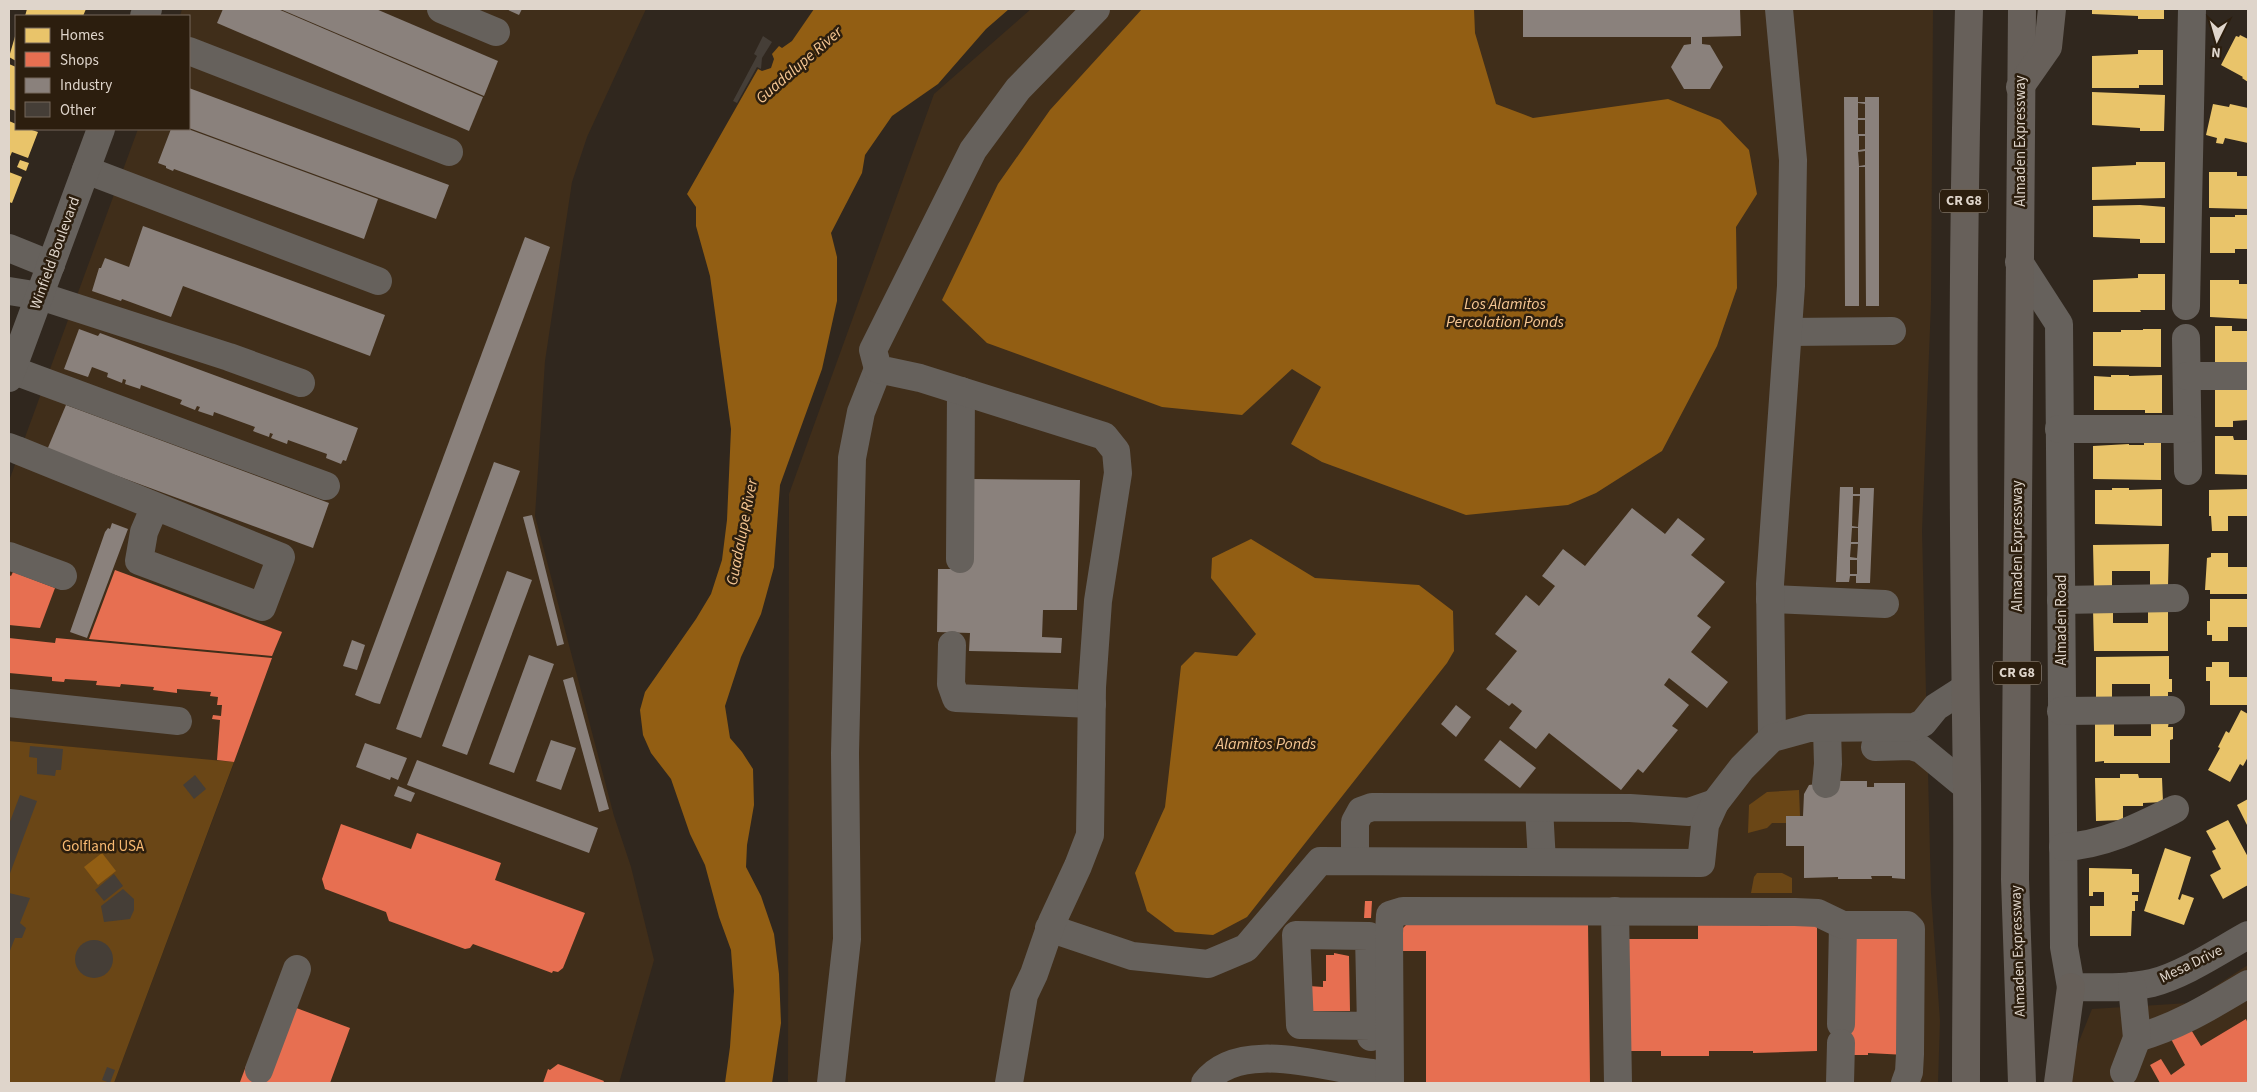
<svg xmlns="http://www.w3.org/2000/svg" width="2257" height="1092" font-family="'Source Sans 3',sans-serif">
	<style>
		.built { fill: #402e1a }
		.green { fill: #6a4616 }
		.water { fill: #925e13 }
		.homes { fill: #e9c46a }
		.shops { fill: #e76f51 }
		.industry { fill: #8a817c; fill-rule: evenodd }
		.building { fill: #453e37 }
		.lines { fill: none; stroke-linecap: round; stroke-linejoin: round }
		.minor { stroke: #66615c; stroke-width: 28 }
		.major { stroke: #67605a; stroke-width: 28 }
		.labels { text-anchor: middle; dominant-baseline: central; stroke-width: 5; stroke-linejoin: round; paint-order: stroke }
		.shield { fill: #2c1e0e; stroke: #a99e92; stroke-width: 1 }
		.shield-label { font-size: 14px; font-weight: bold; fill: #dfd5cb }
		.street-label { font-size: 15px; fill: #dfd5cb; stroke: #2c1e0e }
		.park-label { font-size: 15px; fill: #f9ba72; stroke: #2c1e0e }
		.water-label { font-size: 16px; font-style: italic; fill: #f6c692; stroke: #2c1e0e }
	</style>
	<rect width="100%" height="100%" fill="#30271e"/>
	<g class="built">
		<path d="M 182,9 L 646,9 L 587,137 L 572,182 L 545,361 L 535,516 L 614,816 L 631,867 L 654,960 L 619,1083 L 114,1083 L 234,763 L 9,741 L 9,481 L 138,129 L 189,129 L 189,16 L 180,16 Z"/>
		<path d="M 1031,9 L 1933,9 L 1931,303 L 1922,531 L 1931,893 L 1940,1021 L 1938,1083 L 788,1083 L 789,494 L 934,94 Z"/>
		<path d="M 2248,965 L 2248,1083 L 2070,1083 L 2070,1064 L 2092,1009 L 2189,1003 Z"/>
	</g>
	<g class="green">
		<path d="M 9,741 L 234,762 L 114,1083 L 9,1083 Z"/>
		<path d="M 1799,790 L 1800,816 L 1786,816 L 1786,823 L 1772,823 L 1767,828 L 1748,833 L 1749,805 L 1767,792 Z"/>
		<path d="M 1757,873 L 1782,873 L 1792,878 L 1792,893 L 1751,893 L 1754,877 Z"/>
	</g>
	<g class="water">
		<path d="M 814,9 L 1009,9 L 986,29 L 938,84 L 892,116 L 865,155 L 862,173 L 831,233 L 837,257 L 837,301 L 822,369 L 780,485 L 774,567 L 761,614 L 741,657 L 725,706 L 730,738 L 742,752 L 753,769 L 754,805 L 747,845 L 746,867 L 761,896 L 774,934 L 779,974 L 781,1023 L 772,1083 L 725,1083 L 730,1047 L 734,991 L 731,950 L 719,917 L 705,865 L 690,834 L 671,779 L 651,753 L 643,735 L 640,710 L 645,692 L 696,619 L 711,594 L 722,560 L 727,520 L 731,429 L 710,276 L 696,226 L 696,207 L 687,194 L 758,69 L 762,71 L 771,68 L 774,59 L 772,54 L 779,46 L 782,48 L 792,41 Z"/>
		<path d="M 1142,9 L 1474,9 L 1475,33 L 1496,104 L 1533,118 L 1668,99 L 1720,120 L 1749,150 L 1757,194 L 1736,227 L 1737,288 L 1717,346 L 1662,451 L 1596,493 L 1568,505 L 1466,515 L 1322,462 L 1291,444 L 1321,387 L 1292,369 L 1242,415 L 1162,407 L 987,343 L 942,300 L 998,184 L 1050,110 Z"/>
		<path d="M 1251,539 L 1315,578 L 1419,585 L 1453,611 L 1454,651 L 1447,663 L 1247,917 L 1213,935 L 1175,932 L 1147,911 L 1135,873 L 1165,807 L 1181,666 L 1195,652 L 1237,656 L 1256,634 L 1211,578 L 1212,558 Z"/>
		<path d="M 102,853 L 116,871 L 98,885 L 84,867 Z"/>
	</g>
	<g class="homes">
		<path d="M 27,9 L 86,9 L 83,16 L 25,16 Z"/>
		<path d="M 2092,9 L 2164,9 L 2164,19 L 2138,19 L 2138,16 L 2092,14 Z"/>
		<path d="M 16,33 L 16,61 L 9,57 Z"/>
		<path d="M 2240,35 L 2248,39 L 2248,82 L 2242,78 L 2243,77 L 2221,65 L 2236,36 L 2239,37 Z"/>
		<path d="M 2138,50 L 2163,50 L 2163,85 L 2139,85 L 2139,88 L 2092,88 L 2092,56 L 2138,54 Z"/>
		<path d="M 9,64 L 16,67 L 16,111 L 9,109 Z"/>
		<path d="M 2092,92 L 2165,95 L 2164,131 L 2140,131 L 2140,128 L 2092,125 Z"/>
		<path d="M 2213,104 L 2229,107 L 2230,104 L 2248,108 L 2248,143 L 2225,138 L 2223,144 L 2216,143 L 2217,138 L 2206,135 Z"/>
		<path d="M 9,121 L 16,124 L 16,129 L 29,129 L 38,132 L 28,158 L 12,152 L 9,159 Z"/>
		<path d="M 20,160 L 29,163 L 26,171 L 17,167 Z"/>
		<path d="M 2136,162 L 2165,162 L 2165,198 L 2092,200 L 2092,167 L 2136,165 Z"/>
		<path d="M 9,172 L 22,177 L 12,203 L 9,202 Z"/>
		<path d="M 2209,172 L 2237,172 L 2237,176 L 2248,176 L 2248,209 L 2209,208 Z"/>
		<path d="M 2140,205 L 2165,207 L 2165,243 L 2140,243 L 2140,239 L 2093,237 L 2093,206 Z"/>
		<path d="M 2235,215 L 2248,215 L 2248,249 L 2235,249 L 2235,253 L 2210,253 L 2210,217 L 2235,217 Z"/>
		<path d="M 2138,274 L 2165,274 L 2165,310 L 2140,310 L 2141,312 L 2093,312 L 2093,280 L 2138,278 Z"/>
		<path d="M 2210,280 L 2239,280 L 2239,284 L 2248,284 L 2248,319 L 2210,317 Z"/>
		<path d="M 2215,326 L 2232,326 L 2232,331 L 2248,331 L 2248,365 L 2215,364 Z"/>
		<path d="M 2143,329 L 2161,329 L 2161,367 L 2093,366 L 2093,332 L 2121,332 L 2121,330 L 2143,330 Z"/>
		<path d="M 2111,375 L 2129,375 L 2129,376 L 2162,375 L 2162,413 L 2145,413 L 2145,410 L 2094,410 L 2094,376 L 2111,377 Z"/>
		<path d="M 2248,387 L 2248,420 L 2233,421 L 2233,427 L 2215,427 L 2215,389 Z"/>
		<path d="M 2215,436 L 2233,436 L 2234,440 L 2248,440 L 2248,475 L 2215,474 Z"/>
		<path d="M 2144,442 L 2161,442 L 2161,480 L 2093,479 L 2093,446 L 2129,444 L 2129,445 L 2144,445 Z"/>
		<path d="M 2112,488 L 2129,488 L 2129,490 L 2162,489 L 2162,526 L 2095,524 L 2095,490 L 2112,490 Z"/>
		<path d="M 2248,489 L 2248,516 L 2228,516 L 2228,531 L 2212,531 L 2211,516 L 2209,516 L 2209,490 Z"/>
		<path d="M 2169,544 L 2168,586 L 2150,586 L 2150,571 L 2112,571 L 2112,586 L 2094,588 L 2093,545 Z"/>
		<path d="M 2211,553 L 2228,553 L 2228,567 L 2248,567 L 2248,594 L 2210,594 L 2210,590 L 2205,590 L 2207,558 L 2211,557 Z"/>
		<path d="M 2210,599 L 2248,599 L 2248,627 L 2228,627 L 2228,641 L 2212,641 L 2212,635 L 2207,635 L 2207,621 L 2210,621 Z"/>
		<path d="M 2093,609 L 2113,609 L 2113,623 L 2148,623 L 2148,609 L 2168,609 L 2168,651 L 2094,651 Z"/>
		<path d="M 2169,656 L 2169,679 L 2172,679 L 2172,692 L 2168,692 L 2168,698 L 2150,698 L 2150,684 L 2112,684 L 2112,699 L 2096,699 L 2096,657 Z"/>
		<path d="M 2212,662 L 2229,662 L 2229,677 L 2248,677 L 2248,705 L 2210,705 L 2210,681 L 2206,681 L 2206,667 L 2212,667 Z"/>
		<path d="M 2241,710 L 2248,714 L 2248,757 L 2243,766 L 2240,764 L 2230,782 L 2208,770 L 2220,748 L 2218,747 L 2226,731 L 2229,733 Z"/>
		<path d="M 2095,721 L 2114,721 L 2114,736 L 2151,736 L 2151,721 L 2169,721 L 2168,727 L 2173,727 L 2173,739 L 2170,740 L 2170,763 L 2104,763 L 2104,761 L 2095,762 Z"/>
		<path d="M 2120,774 L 2138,774 L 2139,778 L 2162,778 L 2163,802 L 2143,803 L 2143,806 L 2123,806 L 2123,820 L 2096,821 L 2095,778 L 2120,778 Z"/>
		<path d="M 2248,799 L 2248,827 L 2237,805 Z"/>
		<path d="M 2228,820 L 2248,857 L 2248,885 L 2223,899 L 2210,875 L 2221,869 L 2212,851 L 2216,849 L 2206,831 Z"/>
		<path d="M 2165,848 L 2191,857 L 2178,899 L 2180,900 L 2182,894 L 2194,898 L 2184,925 L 2144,911 Z"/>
		<path d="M 2089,868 L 2132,869 L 2132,874 L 2139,874 L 2139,892 L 2132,892 L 2132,895 L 2138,895 L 2138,901 L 2135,901 L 2135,911 L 2132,911 L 2131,936 L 2090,936 L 2090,906 L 2104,906 L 2104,892 L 2093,892 L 2093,896 L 2089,896 Z"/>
	</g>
	<g class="shops">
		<path d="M 115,570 L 282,632 L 272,656 L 89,639 Z"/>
		<path d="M 13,572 L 55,588 L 40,628 L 9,625 L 9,575 L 11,576 Z"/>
		<path d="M 9,638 L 55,643 L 56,638 L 272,658 L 234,762 L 217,760 L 220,720 L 212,719 L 213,715 L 221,716 L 222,705 L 217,705 L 218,697 L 210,696 L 211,692 L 177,689 L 177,693 L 153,690 L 154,687 L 121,684 L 120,687 L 96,685 L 97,681 L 65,679 L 64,682 L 52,681 L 52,677 L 9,673 Z"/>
		<path d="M 341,824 L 411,849 L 417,833 L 501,863 L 495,880 L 585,913 L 563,968 L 558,972 L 553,971 L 552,973 L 473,944 L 470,948 L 465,949 L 389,921 L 386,912 L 325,889 L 322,879 Z"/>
		<path d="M 1365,901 L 1372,901 L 1371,918 L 1364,918 Z"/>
		<path d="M 1698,917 L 1760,917 L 1760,926 L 1817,926 L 1817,1051 L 1753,1053 L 1753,1051 L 1709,1051 L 1709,1056 L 1661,1056 L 1661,1051 L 1627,1051 L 1627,939 L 1698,939 Z"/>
		<path d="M 1588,922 L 1590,1083 L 1426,1083 L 1426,951 L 1397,951 L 1397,934 L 1407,924 Z"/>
		<path d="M 1850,938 L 1904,938 L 1906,1055 L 1868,1053 L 1868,1055 L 1851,1055 L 1837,1043 Z"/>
		<path d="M 1334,953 L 1349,956 L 1350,1011 L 1308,1011 L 1309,986 L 1323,987 L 1323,981 L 1326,981 L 1326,955 L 1334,955 Z"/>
		<path d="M 291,1006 L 350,1028 L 330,1083 L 240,1082 L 246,1066 L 266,1073 Z"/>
		<path d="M 2246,1019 L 2248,1024 L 2248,1083 L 2160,1083 L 2150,1065 L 2161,1059 L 2171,1075 L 2185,1065 L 2171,1039 L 2190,1028 L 2201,1046 Z"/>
		<path d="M 558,1064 L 604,1081 L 603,1083 L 543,1083 L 548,1069 L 550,1070 Z"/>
	</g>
	<g class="industry">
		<path d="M 223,9 L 278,9 L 483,97 L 469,131 L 217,23 Z"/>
		<path d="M 280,9 L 376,9 L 498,61 L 484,96 Z"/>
		<path d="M 506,9 L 522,9 L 519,15 Z"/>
		<path d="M 1523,9 L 1740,9 L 1741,36 L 1702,37 L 1702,44 L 1710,45 L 1723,67 L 1710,89 L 1684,89 L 1671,67 L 1684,45 L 1691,44 L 1691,37 L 1523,37 Z"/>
		<path d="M 189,88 L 449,185 L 436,219 L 189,128 Z"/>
		<path d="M 1844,97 L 1858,97 L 1858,102 L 1865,102 L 1865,97 L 1879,97 L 1879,306 L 1866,306 L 1865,167 L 1859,167 L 1859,306 L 1845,306 ZM 1858,103 L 1865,104 L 1865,118 L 1858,118 ZM 1858,120 L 1865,120 L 1865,134 L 1858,134 ZM 1859,136 L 1865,136 L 1865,149 L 1859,150 ZM 1865,151 L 1865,165 L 1859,166 L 1858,152 Z"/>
		<path d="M 171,129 L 188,129 L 378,199 L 364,239 L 174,169 L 173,171 L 166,168 L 166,166 L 158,163 Z"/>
		<path d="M 143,226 L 385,315 L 370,356 L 183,286 L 171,317 L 122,299 L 121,301 L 92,291 L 99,268 L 101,268 L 105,258 L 129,267 Z"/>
		<path d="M 525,237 L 550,247 L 380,704 L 375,703 L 355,695 Z"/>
		<path d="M 79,329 L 98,336 L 100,333 L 358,428 L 346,461 L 343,460 L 341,464 L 326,458 L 327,454 L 288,440 L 287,444 L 271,438 L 273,434 L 270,433 L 269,437 L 253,431 L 255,427 L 214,412 L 213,416 L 198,411 L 200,407 L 197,406 L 195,410 L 180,404 L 182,400 L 141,385 L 140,389 L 125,384 L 126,380 L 123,379 L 122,383 L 107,377 L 108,373 L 92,367 L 88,377 L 64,369 Z"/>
		<path d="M 66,405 L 329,503 L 313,548 L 47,450 Z"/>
		<path d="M 494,462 L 520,471 L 421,738 L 396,729 Z"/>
		<path d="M 971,479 L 1080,480 L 1077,610 L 1043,610 L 1042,637 L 1062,638 L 1061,653 L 969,651 L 970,633 L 937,632 L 938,569 L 970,569 Z"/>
		<path d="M 1840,487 L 1853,487 L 1853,494 L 1860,494 L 1860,488 L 1874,488 L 1870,583 L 1856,583 L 1856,576 L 1850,576 L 1849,582 L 1836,582 ZM 1853,496 L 1860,496 L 1858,527 L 1852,526 ZM 1852,528 L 1858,528 L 1858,542 L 1851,542 ZM 1851,544 L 1858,544 L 1857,558 L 1850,557 ZM 1850,560 L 1857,560 L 1857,574 L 1850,574 Z"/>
		<path d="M 1632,508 L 1665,534 L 1678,518 L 1705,539 L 1691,555 L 1725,582 L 1697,616 L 1711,627 L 1691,652 L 1728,682 L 1707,708 L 1669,678 L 1664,685 L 1689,705 L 1672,726 L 1678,730 L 1643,773 L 1638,769 L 1621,790 L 1549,733 L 1536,749 L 1509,728 L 1522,711 L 1512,703 L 1509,706 L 1486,689 L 1517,651 L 1495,634 L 1526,595 L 1539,606 L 1555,586 L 1542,576 L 1563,549 L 1585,566 Z"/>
		<path d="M 532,515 L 564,644 L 557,646 L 523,517 Z"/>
		<path d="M 112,523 L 128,529 L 87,638 L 70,632 L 105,532 L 108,528 L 110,529 Z"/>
		<path d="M 507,571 L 532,580 L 467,755 L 442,746 Z"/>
		<path d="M 352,640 L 365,645 L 357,670 L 343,666 Z"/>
		<path d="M 529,655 L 554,664 L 514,773 L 489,764 Z"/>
		<path d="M 573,677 L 609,809 L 599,812 L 563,680 Z"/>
		<path d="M 1456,705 L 1471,717 L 1456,737 L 1441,724 Z"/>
		<path d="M 551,740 L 576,748 L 561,790 L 536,781 Z"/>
		<path d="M 1500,740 L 1536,768 L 1520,788 L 1484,760 Z"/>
		<path d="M 365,743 L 407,758 L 398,780 L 391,777 L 390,780 L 356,767 Z"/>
		<path d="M 417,760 L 598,828 L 589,853 L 407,785 Z"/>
		<path d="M 1838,781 L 1867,781 L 1867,787 L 1874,787 L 1874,783 L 1905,783 L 1905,879 L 1892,878 L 1892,876 L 1871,876 L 1872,879 L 1838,879 L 1838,877 L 1804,878 L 1804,846 L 1786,846 L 1786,816 L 1803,816 L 1804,794 L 1809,785 Z"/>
		<path d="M 398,786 L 415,793 L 411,802 L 394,796 Z"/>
	</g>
	<g class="building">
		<path d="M 763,36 L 772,42 L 762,58 L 761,69 L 757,67 L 737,103 L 733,101 L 757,56 L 754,54 Z"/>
		<path d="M 30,746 L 63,749 L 61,770 L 56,770 L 55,776 L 37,774 L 37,758 L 29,757 Z"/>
		<path d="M 195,775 L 206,789 L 194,799 L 183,785 Z"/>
		<path d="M 20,795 L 37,801 L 9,876 L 9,824 Z"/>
		<path d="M 114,874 L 123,886 L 104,901 L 95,890 Z"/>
		<path d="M 123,889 L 134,899 L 134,910 L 130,919 L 104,922 L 101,906 Z"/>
		<path d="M 9,893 L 30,898 L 20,923 L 26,928 L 22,938 L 15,938 L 9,953 Z"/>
		<circle cx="94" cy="959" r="19"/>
		<path d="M 107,1067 L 115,1070 L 110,1083 L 102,1080 Z"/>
	</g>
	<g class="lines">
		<g class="minor">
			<path d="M 441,9 L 496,32"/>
			<path d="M 144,16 L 148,9"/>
			<path d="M 189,51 L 449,152"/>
			<path d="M 86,170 L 378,281"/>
			<path d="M 9,248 L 51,265"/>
			<path d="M 2019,262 L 2059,324 L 2064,947 L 2071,987 C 2098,987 2126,989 2152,983 C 2184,975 2219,951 2248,935"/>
			<path d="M 9,291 L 40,296 L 229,357 L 301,383"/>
			<path d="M 2186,306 L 2192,9"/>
			<path d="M 1788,332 L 1892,331"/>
			<path d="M 2186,338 L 2188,471"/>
			<path d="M 12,370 L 326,486"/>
			<path d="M 2187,376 L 2248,376"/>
			<path d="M 9,378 L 101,129"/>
			<path d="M 2059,429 L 2187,429"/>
			<path d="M 9,447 L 17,450 L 281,557 L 262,607 L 139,561 L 144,532 L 155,506"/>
			<path d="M 9,556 L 63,576"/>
			<path d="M 960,559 L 961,391"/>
			<path d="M 1770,599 L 1885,604"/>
			<path d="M 2061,600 L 2175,598"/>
			<path d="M 952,645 L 951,684 L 956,698 L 1092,704"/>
			<path d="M 9,703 L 178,721"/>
			<path d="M 2061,711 L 2171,710"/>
			<path d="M 1772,738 L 1770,584 L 1791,286 L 1793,160 L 1779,9"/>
			<path d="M 1875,747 L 1911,746 L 1921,749 L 1967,787"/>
			<path d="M 1826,784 L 1828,764 L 1827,729"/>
			<path d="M 1539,808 L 1542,862"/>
			<path d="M 2063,847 C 2104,845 2139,827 2175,809"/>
			<path d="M 1355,861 L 1355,822 L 1361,811 L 1372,807 L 1630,808 L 1689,812 L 1715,803"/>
			<path d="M 1615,911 L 1618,1083"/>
			<path d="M 1049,928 L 1132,956 L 1208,964 L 1246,948 L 1320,861 L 1701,863 L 1705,825 L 1715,803 L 1742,768 L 1772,738 L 1809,728 L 1914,727 L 1923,723 L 1936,707 L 1964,689"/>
			<path d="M 1841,1024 L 1843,925"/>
			<path d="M 1371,1026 L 1300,1025 L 1296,935 L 1369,936 L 1371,1026 L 1371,1037"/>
			<path d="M 2137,1038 C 2179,1026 2211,1006 2248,984"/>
			<path d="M 259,1070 L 297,969"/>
			<path d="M 2124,1072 L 2137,1038 L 2132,986"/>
			<path d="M 831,1083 L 847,939 L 845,753 L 852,458 L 861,412 L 878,369"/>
			<path d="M 1009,1083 L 1024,995 L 1034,974 L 1052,922 L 1078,866 L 1090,835 L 1092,687 L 1098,601 L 1118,473 L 1116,451 L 1104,436 L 920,378 L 878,369 L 873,350 L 973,150 L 1018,89 L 1096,9"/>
			<path d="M 1205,1083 C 1239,1038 1324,1068 1372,1073"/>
			<path d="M 1390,1083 L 1389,933 L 1390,915 L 1403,911 L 1795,912 L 1818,913 L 1843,925 L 1907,925 L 1911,929 L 1910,1054 L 1909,1072 L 1905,1083"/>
			<path d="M 1840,1083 L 1841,1043"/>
		</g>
		<g class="major">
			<path d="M 2022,9 L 2015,879 L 2022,1083"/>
			<path d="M 2020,87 L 2048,47 L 2052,9"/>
			<path d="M 1966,1083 C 1966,984 1968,885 1967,786 C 1963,527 1961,268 1969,9"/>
			<path d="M 2058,1083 L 2071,987"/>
		</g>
	</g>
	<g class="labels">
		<g class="shield">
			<rect x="1940" y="189.5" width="48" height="23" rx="4"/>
			<rect x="1993" y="661.5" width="48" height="23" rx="4"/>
		</g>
		<g class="shield-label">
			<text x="1964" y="201">CR G8</text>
			<text x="2017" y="673">CR G8</text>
		</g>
		<g class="street-label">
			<text transform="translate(2020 141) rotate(-90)">Almaden Expressway</text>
			<text transform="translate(55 253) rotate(-70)">Winfield Boulevard</text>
			<text transform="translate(2017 546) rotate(-90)">Almaden Expressway</text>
			<text transform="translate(2061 620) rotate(-90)">Almaden Road</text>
			<text transform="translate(2018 951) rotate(-92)">Almaden Expressway</text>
			<text transform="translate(2191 964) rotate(-26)">Mesa Drive</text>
		</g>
		<g class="park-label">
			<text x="103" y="846">Golfland USA</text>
		</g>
		<g class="water-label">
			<text transform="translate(799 65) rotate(-41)">Guadalupe River</text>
			<text x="1505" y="304">Los Alamitos<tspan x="1505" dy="18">Percolation Ponds</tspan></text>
			<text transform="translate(742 532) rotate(-79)">Guadalupe River</text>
			<text x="1266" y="744">Alamitos Ponds</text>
		</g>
	</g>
	<rect width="2257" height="1092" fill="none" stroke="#dfd5cb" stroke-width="20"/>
	<rect x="15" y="15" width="175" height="115" fill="#2c1e0e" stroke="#74675a"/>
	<rect x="25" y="28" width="25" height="15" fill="#e9c46a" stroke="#74675a"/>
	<text x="60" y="40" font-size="15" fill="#dfd5cb">Homes</text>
	<rect x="25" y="52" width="25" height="15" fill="#e76f51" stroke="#74675a"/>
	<text x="60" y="65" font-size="15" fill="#dfd5cb">Shops</text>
	<rect x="25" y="78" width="25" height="15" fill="#8a817c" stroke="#74675a"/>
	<text x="60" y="90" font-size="15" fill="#dfd5cb">Industry</text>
	<rect x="25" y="102" width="25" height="15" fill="#453e37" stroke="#74675a"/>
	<text x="60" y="115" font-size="15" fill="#dfd5cb">Other</text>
	<g transform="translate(2217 40) rotate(185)" stroke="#2c1e0e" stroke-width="4" paint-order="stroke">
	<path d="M0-4L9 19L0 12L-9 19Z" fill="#dfd5cb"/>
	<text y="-8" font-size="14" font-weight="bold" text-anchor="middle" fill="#dfd5cb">N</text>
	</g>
</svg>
